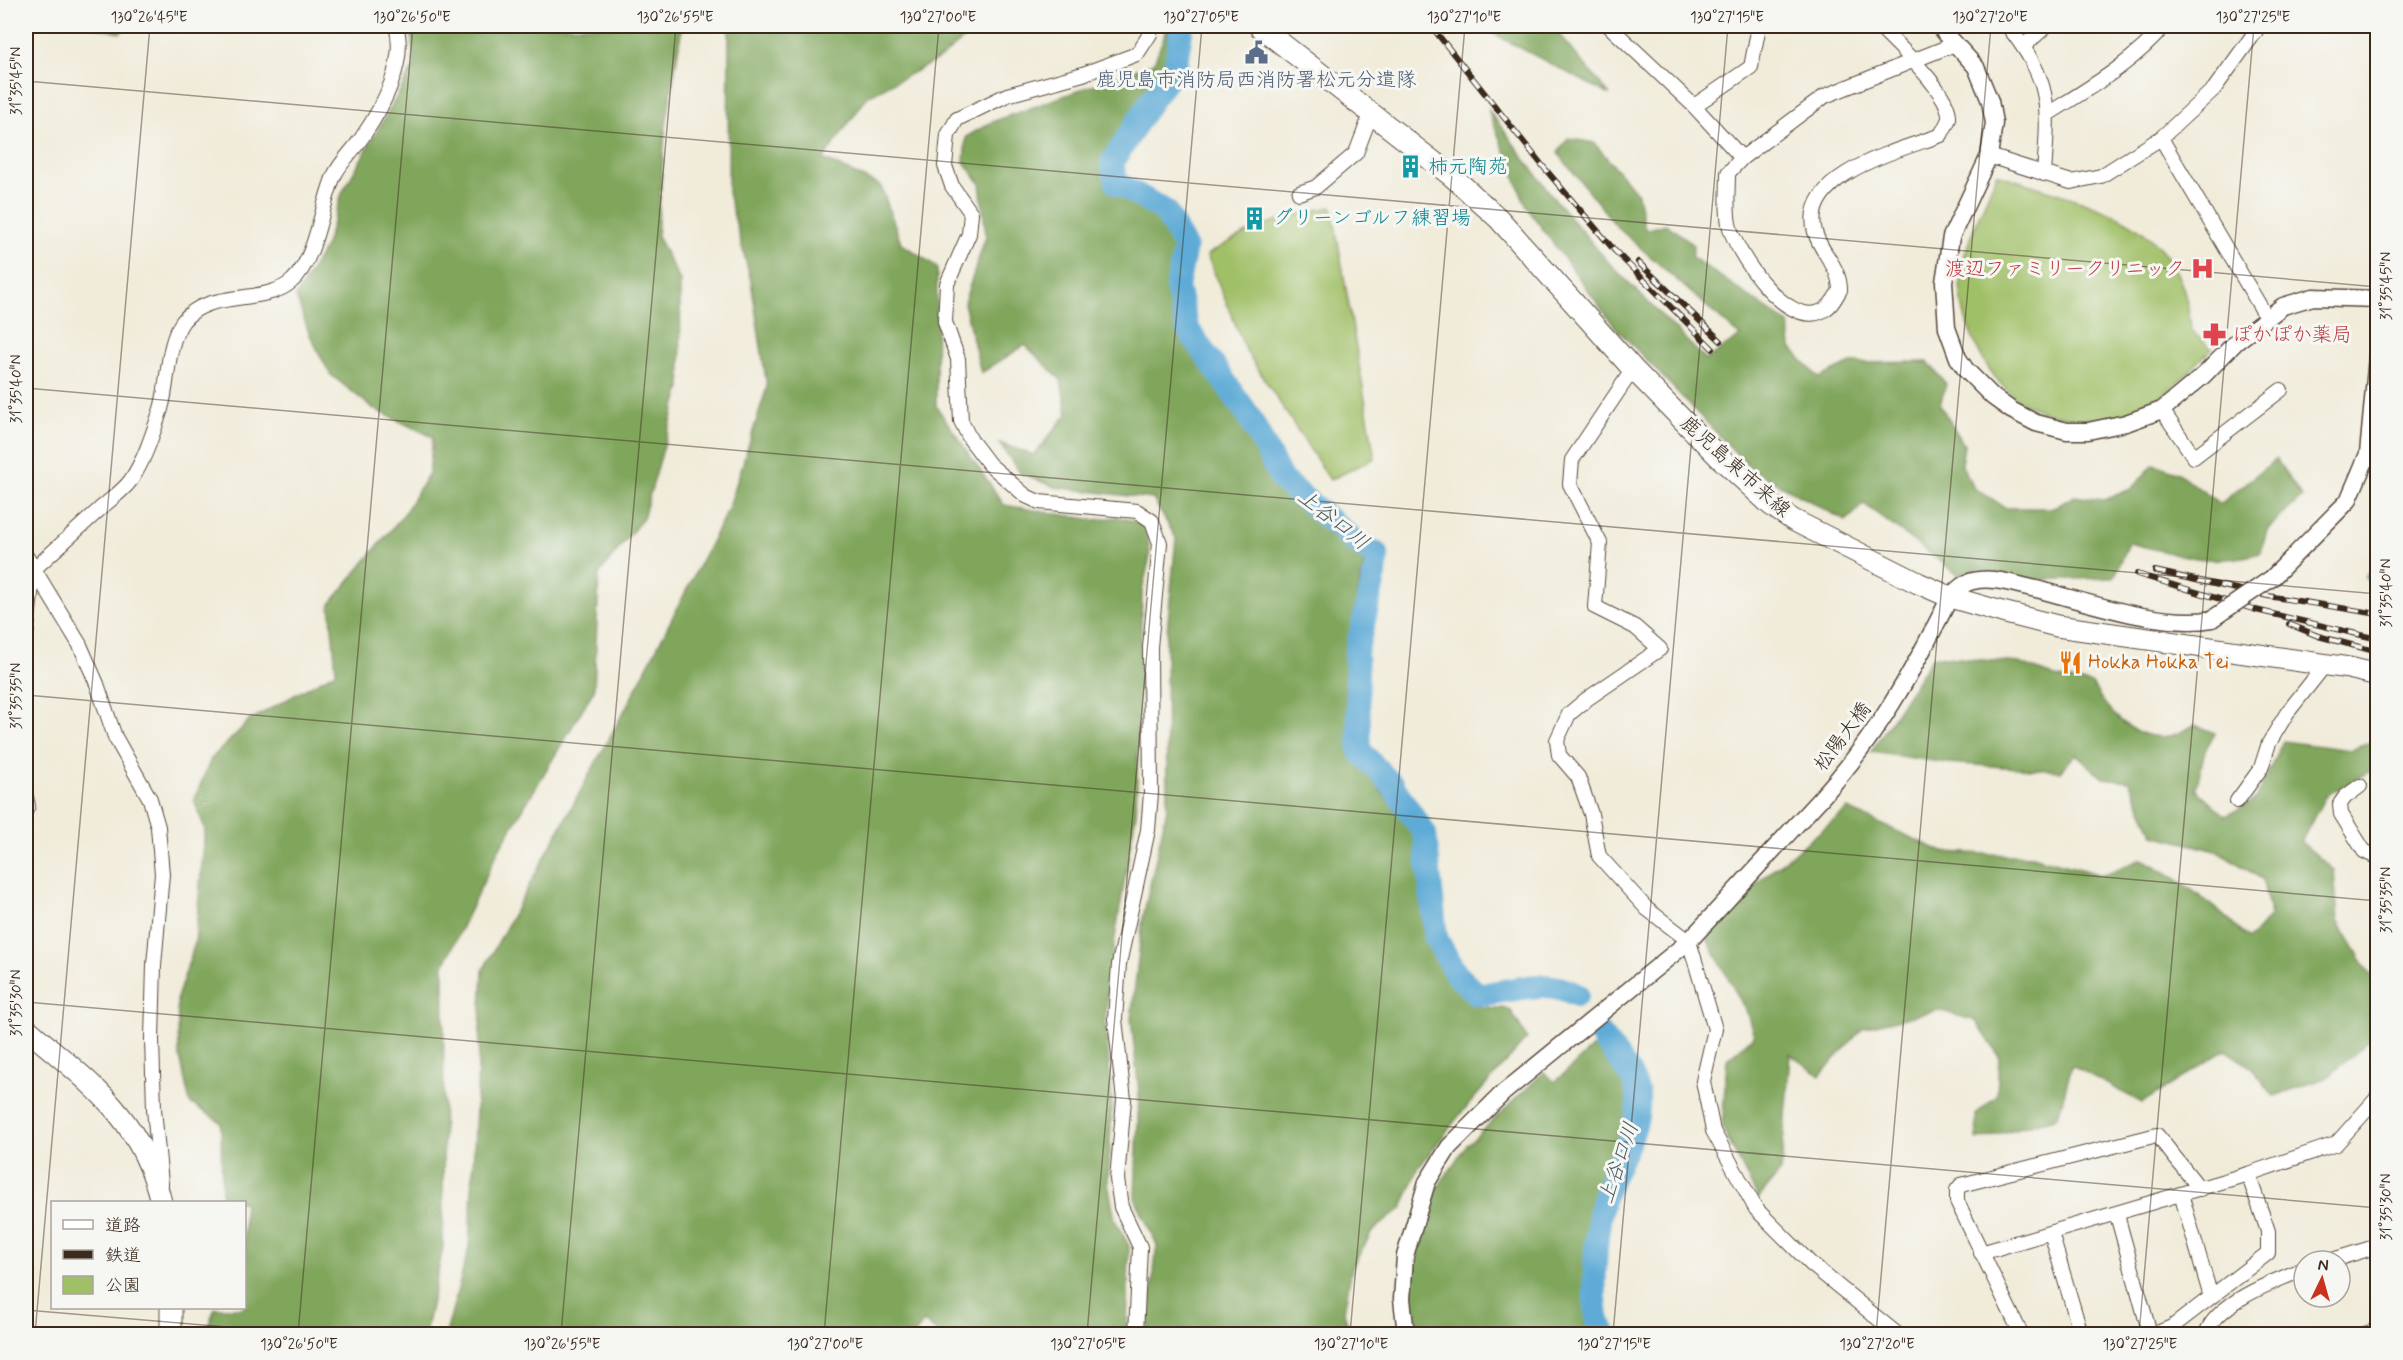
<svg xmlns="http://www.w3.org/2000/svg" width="2403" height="1360" font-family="Mynerve,'Klee One',sans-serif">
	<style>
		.green { fill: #a0c068; stroke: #6e7543; stroke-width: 1.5 }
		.forest { fill: #80a65c; stroke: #5e683d; stroke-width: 1.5 }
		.water { fill: #5eabd7; stroke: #4c6a7a; stroke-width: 1.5 }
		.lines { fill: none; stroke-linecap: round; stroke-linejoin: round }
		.river { stroke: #5eabd7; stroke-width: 24 }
		.minor-casing { stroke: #56473a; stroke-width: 16 }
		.tertiary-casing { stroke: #56473a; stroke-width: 19 }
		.primary-casing { stroke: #56473a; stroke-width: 23 }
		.minor { stroke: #fff; stroke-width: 14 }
		.tertiary { stroke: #fff; stroke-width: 16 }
		.primary { stroke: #fff; stroke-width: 21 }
		.rail-casing { stroke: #3b2a1e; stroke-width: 6 }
		.rail { stroke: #f6f6f2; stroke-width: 4; stroke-dasharray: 11; stroke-linecap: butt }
		.tertiary-bridge-casing { stroke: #56473a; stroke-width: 19; stroke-linecap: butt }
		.tertiary-bridge { stroke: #fff; stroke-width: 16 }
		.ticks { fill: none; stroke: #3b2a1e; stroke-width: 1.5; stroke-opacity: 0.45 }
		.labels { text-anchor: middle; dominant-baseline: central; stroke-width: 6; stroke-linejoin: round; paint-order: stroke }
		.service-label { font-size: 20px; fill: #4e5e75; stroke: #f6f6f2 }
		.culture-label { font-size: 20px; fill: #0d838f; stroke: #f6f6f2; text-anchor: start }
		.health-label { font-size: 20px; fill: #be3a42; stroke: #f6f6f2; text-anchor: end }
		.street-label { font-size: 20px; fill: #3b2a1e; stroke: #f6f6f2 }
		.food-label { font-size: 20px; fill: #c56008; stroke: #f6f6f2; text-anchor: start }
		.water-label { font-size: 21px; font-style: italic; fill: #47575f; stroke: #f6f6f2 }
		.neatline { fill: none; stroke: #3b2a1e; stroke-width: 2 }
		.ticks-label { font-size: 15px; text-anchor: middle; fill: #3b2a1e }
	</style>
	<rect width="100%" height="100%" fill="#f6f6f2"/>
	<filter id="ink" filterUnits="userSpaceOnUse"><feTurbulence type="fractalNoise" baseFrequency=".0167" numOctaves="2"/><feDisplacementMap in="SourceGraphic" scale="12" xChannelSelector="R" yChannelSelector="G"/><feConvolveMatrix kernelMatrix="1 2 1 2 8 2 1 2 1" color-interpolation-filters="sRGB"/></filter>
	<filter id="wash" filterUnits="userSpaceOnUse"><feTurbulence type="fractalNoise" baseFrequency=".008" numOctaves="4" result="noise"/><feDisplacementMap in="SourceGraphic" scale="24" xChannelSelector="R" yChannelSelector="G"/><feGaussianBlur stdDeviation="1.35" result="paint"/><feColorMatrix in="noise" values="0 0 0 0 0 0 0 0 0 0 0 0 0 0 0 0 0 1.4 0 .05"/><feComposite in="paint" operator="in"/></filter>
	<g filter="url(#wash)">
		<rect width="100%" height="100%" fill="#f1ecda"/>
		<g class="green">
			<path d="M 1997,174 C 2088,206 2183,213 2191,331 L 2212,349 C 2190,369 2169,396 2142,408 C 2108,424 2061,422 2027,405 C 1987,385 1955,315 1961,272 C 1966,239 1985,205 1997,174 Z"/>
			<path d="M 1332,207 L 1375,458 L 1330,480 L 1246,351 L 1207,255 C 1249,229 1283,215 1332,207 Z"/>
		</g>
		<g class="forest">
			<path d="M 90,26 L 127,26 L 120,33 Z"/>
			<path d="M 411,26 L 682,26 L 665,131 L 657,236 L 680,281 L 681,387 L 643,518 L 599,574 L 594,690 L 499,849 L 444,965 L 443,1248 L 425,1334 L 205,1334 L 215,1308 L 244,1308 L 244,1202 L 222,1202 L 221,1122 L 190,1103 L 179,1053 L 177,998 L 195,943 L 205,829 L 194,800 L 211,759 L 250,720 L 336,672 L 330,604 L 404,514 L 429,473 L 433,437 L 374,409 L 330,374 L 309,333 L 296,296 L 326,245 L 342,193 L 414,66 Z"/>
			<path d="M 729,26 L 980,26 L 939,59 L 868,96 L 823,159 L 881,186 L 901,243 L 937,267 L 936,406 L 1004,505 L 1095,520 L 1117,517 L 1146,524 L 1150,556 L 1142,591 L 1136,813 L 1114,943 L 1105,1019 L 1112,1100 L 1108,1183 L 1115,1220 L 1129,1246 L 1127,1334 L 1101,1334 L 1098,1332 L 1078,1334 L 939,1334 L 924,1322 L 915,1334 L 446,1334 L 469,1247 L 483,970 L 630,700 L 729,507 L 767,387 L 751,281 L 728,193 Z"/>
			<path d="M 1168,26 L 1168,64 L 1103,162 L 1109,186 L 1160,215 L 1175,244 L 1170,288 L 1180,334 L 1244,424 L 1281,492 L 1365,557 L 1347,651 L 1352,756 L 1417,835 L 1428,935 L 1445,975 L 1482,1007 L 1510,1009 L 1527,1038 L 1458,1117 L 1419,1167 L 1402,1208 L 1372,1232 L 1352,1267 L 1344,1312 L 1350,1334 L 1147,1334 L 1157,1245 L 1135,1198 L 1139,1092 L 1131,1019 L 1143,917 L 1167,808 L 1166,642 L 1176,538 L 1153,499 L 1055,487 L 1020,473 L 999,443 L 1034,455 L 1067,414 L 1061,380 L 1025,345 L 981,373 L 964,303 L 986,236 L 980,183 L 964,162 L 966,137 L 992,122 L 1154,63 Z"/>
			<path d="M 1482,26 L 1552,26 L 1610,95 L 1494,34 Z"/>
			<path d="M 1488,109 L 1553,197 L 1609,263 L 1706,360 L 1740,336 L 1617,227 L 1558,153 L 1568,138 L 1594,143 L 1638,194 L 1645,230 L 1666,224 L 1694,245 L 1692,257 L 1789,324 L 1791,348 L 1819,378 L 1851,363 L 1928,362 L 1946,384 L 1940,405 L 1964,445 L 1961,464 L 1974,488 L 2006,508 L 2054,508 L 2074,496 L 2104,500 L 2131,489 L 2154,464 L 2177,472 L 2220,504 L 2276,459 L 2302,497 L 2267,530 L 2261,553 C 2208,567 2180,555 2129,543 L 2114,578 L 2022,580 L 1979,569 L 1958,575 L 1864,504 L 1846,521 L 1751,469 L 1615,327 L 1527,208 Z"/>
			<path d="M 1933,656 L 2019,663 L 2055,677 L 2092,684 C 2107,711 2134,742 2169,736 C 2178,735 2187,728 2195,725 L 2215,733 L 2205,750 L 2196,789 L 2226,816 L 2255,800 L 2283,741 L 2351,750 L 2377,740 L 2377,768 L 2326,795 L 2301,842 L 2334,870 L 2338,921 L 2377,986 L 2377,1034 L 2328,1077 L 2274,1096 L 2252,1068 L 2225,1050 L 2142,1103 L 2072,1065 L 2058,1117 L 1977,1140 L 1976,1114 L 1997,1096 L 1999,1056 L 1976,1021 L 1938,1010 L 1863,1028 L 1820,1076 L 1790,1054 L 1781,1171 L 1758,1199 L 1722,1127 L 1727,1059 L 1754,1036 L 1747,1013 L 1701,928 L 1848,809 L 1943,852 L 2032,856 L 2102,875 L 2142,859 C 2183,880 2216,907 2249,939 L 2271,915 L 2262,879 L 2220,852 L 2154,835 L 2129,781 L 2103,778 L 2076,754 L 2061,771 L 1947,763 L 1871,752 Z"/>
			<path d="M 1597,1043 L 1621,1074 L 1632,1094 L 1631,1116 L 1600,1191 L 1589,1241 L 1587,1303 L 1596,1334 L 1416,1334 L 1410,1296 L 1416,1248 L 1438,1187 L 1465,1147 L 1544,1072 L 1555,1082 Z"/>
		</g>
		<path class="water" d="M 2377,562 L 2377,591 L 2365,577 Z"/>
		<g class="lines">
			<g class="river">
				<path d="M 1182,26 L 1175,68 L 1150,102 L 1112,163 L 1117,183 L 1165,211 L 1185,247 L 1177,287 L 1187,328 L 1249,416 L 1282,480 L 1361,546 L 1377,554 L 1375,574 L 1356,653 L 1360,751 L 1392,785 L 1425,834 L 1436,938 L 1456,974 L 1477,994 C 1515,993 1541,976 1577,995"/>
				<path d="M 1601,1035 C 1613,1053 1636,1075 1638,1097 C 1641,1130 1617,1162 1606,1191 C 1596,1217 1590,1297 1599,1323 C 1600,1327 1604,1331 1606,1334"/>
			</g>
		</g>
	</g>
	<g filter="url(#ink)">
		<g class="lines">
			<defs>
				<g id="minor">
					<path d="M 1609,26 L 1694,106 L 1742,158"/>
					<path d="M 1879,26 C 1896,44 1951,93 1949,118 C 1948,123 1943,130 1941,135 C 1901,150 1799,174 1815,232 C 1821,254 1840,266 1840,290 C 1835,298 1831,307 1822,311 C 1787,329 1735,253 1729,224 C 1726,208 1728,189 1728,173 L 1742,158 L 1825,96 L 1955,44"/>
					<path d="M 2008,26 C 2052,83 2049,104 2044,174"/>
					<path d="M 2024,46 L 2046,26"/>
					<path d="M 1694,106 L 1751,67 L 1759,26"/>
					<path d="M 2048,114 C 2089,88 2133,63 2164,26"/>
					<path d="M 2161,138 L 2214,89 L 2256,31 L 2248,26"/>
					<path d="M 1989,156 L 2071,182 L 2101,176 L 2161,138 L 2267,318"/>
					<path d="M 1299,193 L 1316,187 L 1356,153 L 1372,111"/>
					<path d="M 1633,369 L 1572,460 L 1570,484 L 1600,543 L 1595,607 L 1635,627 L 1660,649 L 1587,699 L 1569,714 L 1557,740 L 1559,755 L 1578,777 L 1591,814 L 1599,856 L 1647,909 L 1689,941 L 1715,1029 L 1703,1081 L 1713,1131 L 1756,1209 L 1811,1264 L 1897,1334"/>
					<path d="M 2162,410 L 2194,457 L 2281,390"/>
					<path d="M 26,556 L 80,645 L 97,684 L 115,737 L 150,799 L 158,827 L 162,874 L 154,965 L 152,1039 L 154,1109 L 161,1184"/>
					<path d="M 26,636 L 34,569 C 56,549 79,528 101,508 C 111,499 123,491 131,480 C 145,459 153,433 161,409 C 169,382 166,344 183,321 C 209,288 265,306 292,281 C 316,260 321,206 334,176 C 341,161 354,150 363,136 C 383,107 407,61 396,26"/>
					<path d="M 2360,786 L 2345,797 L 2340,804 L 2341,814 L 2364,851 L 2378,858"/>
					<path d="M 26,797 L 28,806 L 26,810"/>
					<path d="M 2237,801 L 2261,768 L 2269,743 L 2287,713 L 2325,665"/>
					<path d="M 2181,1194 L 2211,1297"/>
					<path d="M 2117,1215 L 2150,1334"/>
					<path d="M 2051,1233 L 2081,1334"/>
					<path d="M 1981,1253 L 2248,1174 L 2336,1144 L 2378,1097"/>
					<path d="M 2329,1261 L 2378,1246"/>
					<path d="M 1136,1334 L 1140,1247 L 1121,1207 L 1117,1179 L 1124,1100 L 1115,1019 L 1119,964 L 1148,830 L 1151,793 L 1150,647 L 1160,543 L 1152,521 L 1137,511 L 1039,502 L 1026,496 L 989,464 L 970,439 L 961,421 L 958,359 L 945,322 L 947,284 L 969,234 L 971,213 L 952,186 L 945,166 L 948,135 L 957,119 L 1007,95 L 1083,74 L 1137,54 L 1150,34 L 1151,26"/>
					<path d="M 2021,1334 L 1957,1201 L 1957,1190 L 1961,1185 L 2157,1135 L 2200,1189"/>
					<path d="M 2155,1334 L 2172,1327 L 2268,1253 L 2268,1231 L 2248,1174"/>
					<path d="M 2206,1334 C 2217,1302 2275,1281 2304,1269"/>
					<path d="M 2365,1334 L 2378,1330"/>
				</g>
				<g id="tertiary">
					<path d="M 1939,26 L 1976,67 L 1990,101 L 1994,123 L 1989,156 L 1951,237 L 1944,282 L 1947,328 L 1958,358 L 1966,370 L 1993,397 L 2011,410 L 2036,423 L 2067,431 L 2088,431 L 2126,423 L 2162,410 L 2204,375 L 2236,342 L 2283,306 L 2313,297 L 2378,299"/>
					<path d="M 2272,578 L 2348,501 L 2368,454 L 2378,346"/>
					<path d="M 1406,1334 L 1402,1299 L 1405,1256 L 1427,1182 L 1449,1147 L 1503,1093 L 1689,941 L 1820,799 C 1877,737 1913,671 1950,597 C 1957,590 1963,583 1973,581 C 1992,576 2013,584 2032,588 C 2082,600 2162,629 2212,619"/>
				</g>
				<g id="primary">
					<path d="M 1259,26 L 1453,177 L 1499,219 L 1633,369 L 1718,456 L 1771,505 L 1793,520 L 1918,583 L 1950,597 L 2002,612 L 2057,626 L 2349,668 L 2378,675"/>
					<path d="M 26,1028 C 89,1083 141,1116 161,1202"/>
					<path d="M 171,1308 L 171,1334"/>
				</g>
			</defs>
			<use href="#minor" class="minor-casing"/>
			<use href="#tertiary" class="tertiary-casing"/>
			<use href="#primary" class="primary-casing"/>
			<use href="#minor" class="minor"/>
			<use href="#tertiary" class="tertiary"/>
			<use href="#primary" class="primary"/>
			<defs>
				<g id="rail">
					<path d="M 1431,26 L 1546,170 L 1615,251 L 1713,349"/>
					<path d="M 1638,262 L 1721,341"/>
					<path d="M 2155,571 L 2268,596 L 2378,614"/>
					<path d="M 2137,574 L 2256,610 L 2378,639"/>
					<path d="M 2289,624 L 2318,636 L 2378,652"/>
				</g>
			</defs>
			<use href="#rail" class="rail-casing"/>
			<use href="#rail" class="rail"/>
			<defs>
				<path id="tertiary-bridge" d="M 2212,619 L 2272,578"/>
			</defs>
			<use href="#tertiary-bridge" class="tertiary-bridge-casing"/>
			<use href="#tertiary-bridge" class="tertiary-bridge"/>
		</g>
	</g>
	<path class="ticks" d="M 26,81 L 2378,287M 26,388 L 2378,594M 26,695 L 2378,901M 26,1002 L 2378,1208M 26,1310 L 310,1334M 35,1334 L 150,26M 298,1334 L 413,26M 561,1334 L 676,26M 824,1334 L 939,26M 1087,1334 L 1202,26M 1350,1334 L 1465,26M 1613,1334 L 1728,26M 1876,1334 L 1991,26M 2139,1334 L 2254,26"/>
	<defs>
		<symbol id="civic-bare" viewBox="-9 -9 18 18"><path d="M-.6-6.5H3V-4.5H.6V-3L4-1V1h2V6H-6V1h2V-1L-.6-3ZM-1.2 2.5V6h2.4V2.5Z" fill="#5c6f8a" stroke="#f6f6f2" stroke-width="2.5" paint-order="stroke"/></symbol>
		<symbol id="building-bare" viewBox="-9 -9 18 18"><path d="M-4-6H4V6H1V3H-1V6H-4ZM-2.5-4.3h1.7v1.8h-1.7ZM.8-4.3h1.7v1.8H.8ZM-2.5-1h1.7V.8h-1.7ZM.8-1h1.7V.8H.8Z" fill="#0f9aa8" stroke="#f6f6f2" stroke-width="2.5" paint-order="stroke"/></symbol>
		<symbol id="hospital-bare" viewBox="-9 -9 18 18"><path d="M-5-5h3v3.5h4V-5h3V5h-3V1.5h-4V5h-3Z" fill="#e0444e" stroke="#f6f6f2" stroke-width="2.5" paint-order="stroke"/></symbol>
		<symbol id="pharmacy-bare" viewBox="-9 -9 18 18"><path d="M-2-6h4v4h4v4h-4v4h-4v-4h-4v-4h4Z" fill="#e0444e" stroke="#f6f6f2" stroke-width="2.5" paint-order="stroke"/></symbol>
		<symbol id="restaurant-bare" viewBox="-9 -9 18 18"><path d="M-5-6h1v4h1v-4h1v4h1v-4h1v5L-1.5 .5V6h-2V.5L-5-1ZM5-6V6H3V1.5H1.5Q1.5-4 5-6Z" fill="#e8710a" stroke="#f6f6f2" stroke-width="2.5" paint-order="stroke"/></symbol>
	</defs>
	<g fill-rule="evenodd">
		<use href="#civic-bare" x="1240" y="36" width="33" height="33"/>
		<use href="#building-bare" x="1394" y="150" width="33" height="33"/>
		<use href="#building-bare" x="1238" y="202" width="33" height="33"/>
		<use href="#hospital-bare" x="2186" y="252" width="33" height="33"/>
		<use href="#pharmacy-bare" x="2198" y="318" width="33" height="33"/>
		<use href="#restaurant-bare" x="2054" y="646" width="33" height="33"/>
	</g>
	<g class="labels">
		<g class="service-label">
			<text x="1256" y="80">鹿児島市消防局西消防署松元分遣隊</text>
		</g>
		<g class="culture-label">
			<text x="1428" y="167">柿元陶苑</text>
			<text x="1273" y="218">グリーンゴルフ練習場</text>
		</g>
		<g class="health-label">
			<text x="2185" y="269">渡辺ファミリークリニック</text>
			<text x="2232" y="335" text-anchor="start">ぽかぽか薬局</text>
		</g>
		<g class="street-label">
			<text transform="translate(1735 467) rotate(42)">鹿児島東市来線</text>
			<text transform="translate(1843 737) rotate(-53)">松陽大橋</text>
		</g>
		<g class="food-label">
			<text x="2088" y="662">Hokka Hokka Tei</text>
		</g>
		<g class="water-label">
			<text transform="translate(1333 520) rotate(38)">上谷口川</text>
			<text transform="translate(1619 1163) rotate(-71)">上谷口川</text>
		</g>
	</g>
	<rect width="2403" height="1360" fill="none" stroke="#f6f6f2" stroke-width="66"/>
	<rect x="51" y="1201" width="195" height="108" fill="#f6f6f2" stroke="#aba49d" stroke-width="1.5"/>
	<rect x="63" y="1220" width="30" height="9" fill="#ffffff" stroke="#aba49d" stroke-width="1.5"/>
	<text x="105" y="1231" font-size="18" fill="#3b2a1e">道路</text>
	<rect x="63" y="1250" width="30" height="9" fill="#3b2a1e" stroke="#aba49d" stroke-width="1.5"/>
	<text x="105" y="1261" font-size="18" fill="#3b2a1e">鉄道</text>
	<rect x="63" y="1276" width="30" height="18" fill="#a0c068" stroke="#aba49d" stroke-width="1.5"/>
	<text x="105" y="1291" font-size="18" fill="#3b2a1e">公園</text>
	<g transform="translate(2322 1279) rotate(5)"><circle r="28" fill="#f6f6f2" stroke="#aba49d" stroke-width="1.5"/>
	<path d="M0-4.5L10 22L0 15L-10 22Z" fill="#c8321e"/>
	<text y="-9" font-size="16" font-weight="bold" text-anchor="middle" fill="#3b2a1e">N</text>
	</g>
	<rect x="33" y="33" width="2337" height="1294" class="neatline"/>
	<g class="ticks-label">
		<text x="149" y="22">130°26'45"E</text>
		<text x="412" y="22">130°26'50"E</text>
		<text x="675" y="22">130°26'55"E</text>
		<text x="938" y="22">130°27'00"E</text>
		<text x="1201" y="22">130°27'05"E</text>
		<text x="1464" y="22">130°27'10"E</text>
		<text x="1727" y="22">130°27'15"E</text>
		<text x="1990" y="22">130°27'20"E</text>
		<text x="2253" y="22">130°27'25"E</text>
		<text transform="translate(16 81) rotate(-90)" y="5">31°35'45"N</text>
		<text transform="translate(2386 286) rotate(-90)" y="5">31°35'45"N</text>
		<text transform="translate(16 389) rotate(-90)" y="5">31°35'40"N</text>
		<text transform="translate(2386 593) rotate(-90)" y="5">31°35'40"N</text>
		<text transform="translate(16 696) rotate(-90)" y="5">31°35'35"N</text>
		<text transform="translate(2386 900) rotate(-90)" y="5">31°35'35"N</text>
		<text transform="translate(16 1003) rotate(-90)" y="5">31°35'30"N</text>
		<text transform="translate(2386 1207) rotate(-90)" y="5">31°35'30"N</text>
		<text x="299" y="1349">130°26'50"E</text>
		<text x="562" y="1349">130°26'55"E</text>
		<text x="825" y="1349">130°27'00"E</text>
		<text x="1088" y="1349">130°27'05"E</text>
		<text x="1351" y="1349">130°27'10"E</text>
		<text x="1614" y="1349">130°27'15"E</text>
		<text x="1877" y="1349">130°27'20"E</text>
		<text x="2140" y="1349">130°27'25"E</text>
	</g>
</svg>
